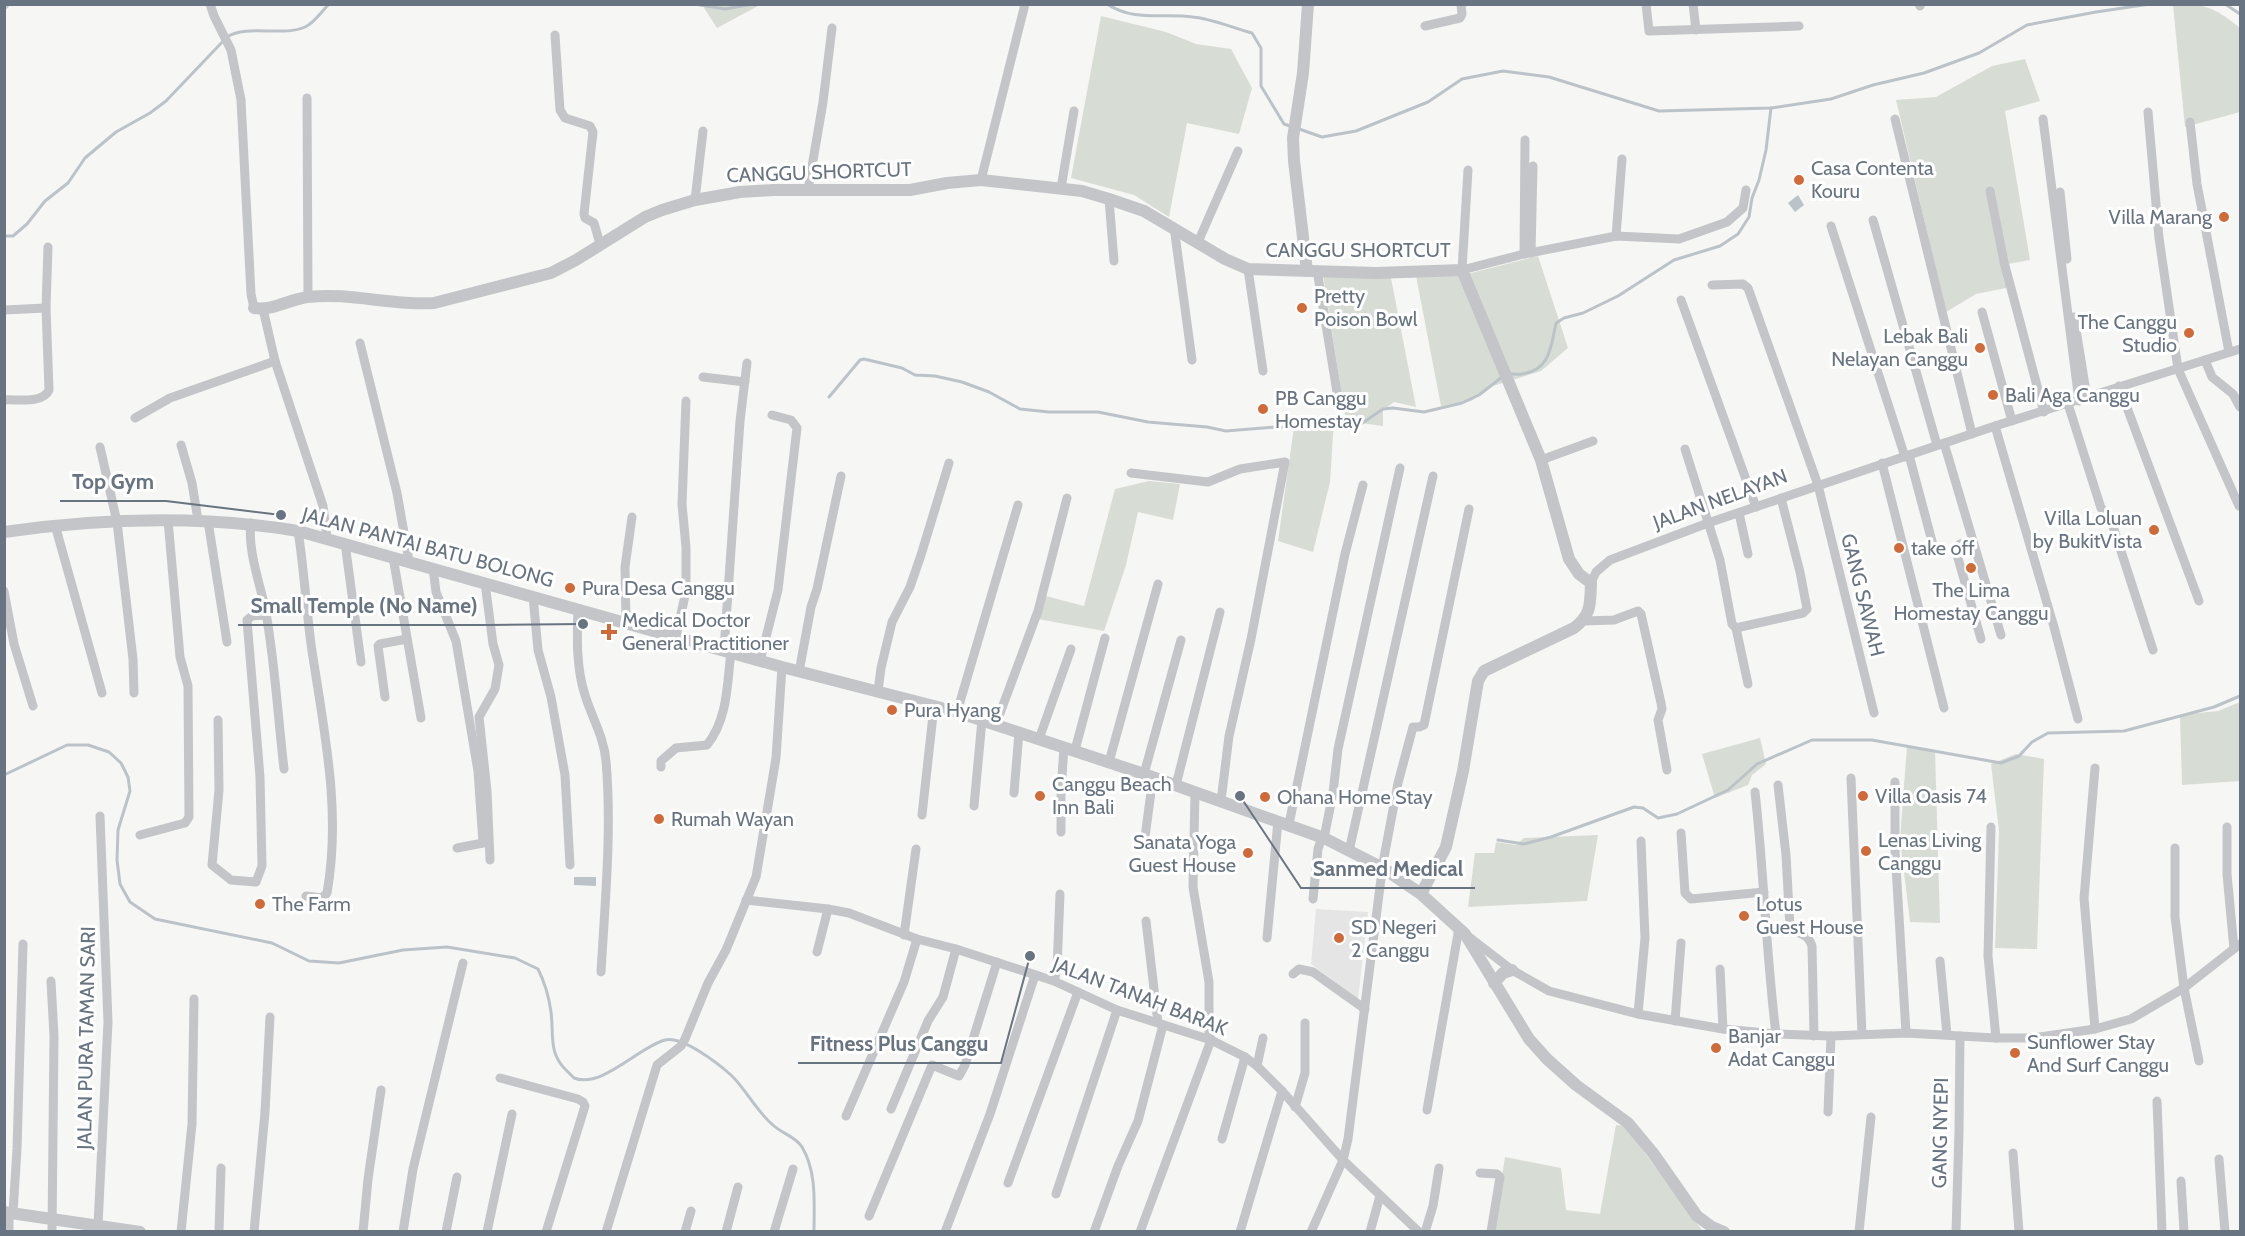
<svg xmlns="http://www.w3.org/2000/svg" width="2245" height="1236" font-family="Cabin,sans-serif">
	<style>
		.built { fill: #e4e5e4 }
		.green { fill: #d7ddd5 }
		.water { fill: #bbc3c9 }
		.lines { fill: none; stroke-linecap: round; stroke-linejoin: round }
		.stream { stroke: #bbc3c9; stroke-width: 3 }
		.minor { stroke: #c3c5c9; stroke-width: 9 }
		.tertiary { stroke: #c3c5c9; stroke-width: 12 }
		.poi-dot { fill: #d16a39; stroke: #fff; stroke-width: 2 }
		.labels { text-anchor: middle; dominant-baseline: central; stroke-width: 6; stroke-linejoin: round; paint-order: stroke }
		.poi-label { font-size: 20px; fill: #697482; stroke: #fff; text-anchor: start }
		.street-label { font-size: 20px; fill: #697482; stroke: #fff }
		.leader { fill: none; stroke: #697482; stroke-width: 2 }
		.callout-dot { fill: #697482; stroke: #fff; stroke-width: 2 }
		.callout-label { font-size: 21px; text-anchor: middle; font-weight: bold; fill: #697482; stroke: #fff; stroke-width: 6; stroke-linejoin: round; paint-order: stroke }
	</style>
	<rect width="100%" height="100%" fill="#f6f6f4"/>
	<path class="built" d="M 1316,909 L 1368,912 L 1358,999 L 1311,964 Z"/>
	<g class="green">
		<path d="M 705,5 L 705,4 L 760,5 L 717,28 L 704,8 Z"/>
		<path d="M 2173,5 C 2207,4 2213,7 2240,28 L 2240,112 L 2185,127 Z"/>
		<path d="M 1101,16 L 1166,32 L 1196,44 L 1231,49 L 1252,88 L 1239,134 L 1187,123 L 1169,217 L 1134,195 L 1071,178 Z"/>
		<path d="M 2025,59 L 2040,101 L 2005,111 L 2030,260 L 2008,264 L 2006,288 L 1976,294 L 1946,312 L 1896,100 L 1936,97 L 1992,66 Z"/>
		<path d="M 1538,256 L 1568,348 L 1541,371 L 1493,386 L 1471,401 L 1441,406 L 1416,276 L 1459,276 Z"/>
		<path d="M 1323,275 L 1391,278 L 1416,407 L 1394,402 L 1383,410 L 1383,426 L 1346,421 Z"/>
		<path d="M 1334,420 L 1330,482 L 1313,552 L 1278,541 L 1294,427 Z"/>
		<path d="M 1149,481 L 1180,484 L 1173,520 L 1138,512 L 1126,565 L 1104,631 L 1038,619 L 1046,596 L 1084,606 L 1115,489 Z"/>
		<path d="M 2240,702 L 2240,781 L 2182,785 L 2180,715 L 2218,711 Z"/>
		<path d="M 1760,738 L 1766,764 L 1752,775 L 1748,785 L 1715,798 L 1702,754 Z"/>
		<path d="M 1907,746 L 1935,750 L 1940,923 L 1910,922 L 1900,839 Z"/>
		<path d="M 2016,754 L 2044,759 L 2037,949 L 1995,948 L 1999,831 L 1991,764 Z"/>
		<path d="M 1598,835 L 1587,901 L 1468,907 L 1475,853 L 1494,853 L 1496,842 L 1516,845 L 1524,838 Z"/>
		<path d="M 1616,1125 L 1625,1126 L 1702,1230 L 1707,1231 L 1493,1232 L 1505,1157 L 1561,1168 L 1566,1210 L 1600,1214 Z"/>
	</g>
	<g class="water">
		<path d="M 1798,195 L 1804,205 L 1795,212 L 1788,203 Z"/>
		<path d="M 574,877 L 596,877 L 596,886 L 574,885 Z"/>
	</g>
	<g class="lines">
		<g class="stream">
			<path d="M 694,4 L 725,9 L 753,4"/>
			<path d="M 1107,4 C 1134,22 1163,13 1193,17 C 1213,19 1233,28 1252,33 L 1261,48 L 1261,86 L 1284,124 L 1290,126"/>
			<path d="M 2225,4 L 2240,14"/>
			<path d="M 1299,129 L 1322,137 L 1356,131 L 1428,102 L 1462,79 L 1503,71 L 1549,77 L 1659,111 L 1771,108 L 1831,99 L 1873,85 L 1924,73 L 1979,53 L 2027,25 L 2096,12 L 2150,4"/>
			<path d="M 4,236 L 13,236 L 27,224 L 45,201 L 68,183 L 85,158 L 116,132 L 150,113 L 166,101 L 227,37 C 247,24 283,37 305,27 C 314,23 322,11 329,4"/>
			<path d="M 1508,375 C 1513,373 1517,375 1522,374 C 1551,370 1551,345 1556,323 L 1564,318 L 1583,313 L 1618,296 L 1674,260 L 1720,246 L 1738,234 L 1749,217 L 1752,198 L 1759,180 L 1766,150 L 1771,108"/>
			<path d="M 829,397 L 860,360 L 864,359 L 902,368 L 915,375 L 935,376 L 962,382 L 989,392 L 1020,409 L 1049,412 L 1098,412 L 1148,422 L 1207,427 L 1226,431 L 1276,427 L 1348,428 L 1358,426 L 1383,409 L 1393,408 L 1424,412 L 1462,403 L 1479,395 L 1502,377"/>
			<path d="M 4,775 L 67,745 L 88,745 L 109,752 L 121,763 L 128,777 L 130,791 L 118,830 L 117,860 L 120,884 L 130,902 L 155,919 L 272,943 L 309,961 L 339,963 L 403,950 L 447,947 L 515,958 L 538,969 C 545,983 549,997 551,1012 C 554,1036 548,1053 567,1071 C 568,1072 573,1077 574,1078 C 602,1089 640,1046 665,1040 C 683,1036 719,1064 732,1076 C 747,1091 757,1112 773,1125 C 781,1133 796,1137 802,1147 C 817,1172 814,1203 814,1232"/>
			<path d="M 1498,840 L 1524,844 L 1551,837 L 1634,807 L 1643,808 L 1658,818 L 1677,814 L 1728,790 L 1757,764 L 1812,740 L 1872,740 L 2001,763 L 2019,756 L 2032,742 L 2048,733 L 2124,731 L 2214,707 L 2240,696"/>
		</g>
		<g class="minor">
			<path d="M 210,4 L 214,16 L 231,50 L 241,100 L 251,294 L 254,308"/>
			<path d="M 1646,4 L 1649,31 L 1799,26"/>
			<path d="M 1693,4 L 1696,30"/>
			<path d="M 1919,4 L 1920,6"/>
			<path d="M 4,5 L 5,4"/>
			<path d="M 1425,26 L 1460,18 L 1462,14 L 1461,4"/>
			<path d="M 555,35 L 560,110 L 565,118 L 590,126 L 593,132 L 584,214 L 585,218 L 594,223 L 600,244"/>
			<path d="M 307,98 L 308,297"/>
			<path d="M 2148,112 L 2159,238 L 2178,369 L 2239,506"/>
			<path d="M 1895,119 L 1972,434"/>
			<path d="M 2043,119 L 2079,401"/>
			<path d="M 2190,122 L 2197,184 L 2229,352"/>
			<path d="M 1468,170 L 1462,270 L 1524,254 L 1616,236 L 1679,239 L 1727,222 L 1743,208 L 1746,190"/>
			<path d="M 981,180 L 1025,4"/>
			<path d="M 1061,188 L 1074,111"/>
			<path d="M 808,190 L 823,102 L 832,28"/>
			<path d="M 1990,191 L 2004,262 L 2044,412"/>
			<path d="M 2060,192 L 2067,259"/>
			<path d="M 1109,199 L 1114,261"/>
			<path d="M 695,200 L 703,131"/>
			<path d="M 1873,220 L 1937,445"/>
			<path d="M 1831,226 L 1905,457"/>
			<path d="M 1174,227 L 1192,360"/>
			<path d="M 1616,236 L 1622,159"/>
			<path d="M 1198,242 L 1238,151"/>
			<path d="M 1531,253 L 1533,166"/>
			<path d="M 1524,254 L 1525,140"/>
			<path d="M 1248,269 L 1263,371"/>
			<path d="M 1317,270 L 1337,392"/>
			<path d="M 1712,285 L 1743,284 L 1748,288 L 1818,485 L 1874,713"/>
			<path d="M 1681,300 L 1756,507"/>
			<path d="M 263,309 L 275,361 L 323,506 L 327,538"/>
			<path d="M 4,310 L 46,308"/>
			<path d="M 1982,312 L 2012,421"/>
			<path d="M 2074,317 L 2087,398"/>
			<path d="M 360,343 L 397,493 L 409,561"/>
			<path d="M 2205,360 L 2212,377 L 2233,394 L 2240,407"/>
			<path d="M 703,377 L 745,382"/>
			<path d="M 2119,386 L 2199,601"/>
			<path d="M 4,400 C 17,399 43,404 49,390 L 46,308 L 48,247"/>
			<path d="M 2068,404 L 2101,508 L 2110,517 L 2153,650"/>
			<path d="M 135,418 L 170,398 L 275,361"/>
			<path d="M 1995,426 L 2054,627 L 2078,719"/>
			<path d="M 1944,443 L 2001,635"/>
			<path d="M 181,445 L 192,483 L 198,520"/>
			<path d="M 100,447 L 117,522 L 133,659 L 134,693"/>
			<path d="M 1685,449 L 1720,560 L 1732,624 L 1736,628 L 1748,684"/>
			<path d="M 1909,455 L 1933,545"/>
			<path d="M 1541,460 L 1593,441"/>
			<path d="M 1882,463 L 1944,708"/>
			<path d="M 1131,473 L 1208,482 L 1240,469 L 1285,462 L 1251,639 L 1229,736 L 1221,801"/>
			<path d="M 1739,513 L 1748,554"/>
			<path d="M 208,521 L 227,642"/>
			<path d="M 251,523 C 247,550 261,586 266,613 C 275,664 278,718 284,769"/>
			<path d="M 55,525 L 102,693"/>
			<path d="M 298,531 C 304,568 306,607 311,644 C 323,727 342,809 327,893 L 322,898 L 306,896"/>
			<path d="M 1972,540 L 1960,544 L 1956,551 L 1981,639"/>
			<path d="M 345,543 L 361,662"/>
			<path d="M 393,557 L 421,718"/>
			<path d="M 433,568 L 436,592 L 456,641 L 478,771 L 483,843 L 457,848"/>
			<path d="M 485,583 L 493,644 L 499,665 L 495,689 L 479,717 L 487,791 L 490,860"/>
			<path d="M 1591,583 L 1596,572 L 1610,560 L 1708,523 L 1995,426 L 2240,349"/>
			<path d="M 4,591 L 14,644 L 33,706"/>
			<path d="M 533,596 L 538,650 L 551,697 L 565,775 L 570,865"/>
			<path d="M 578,609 C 577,636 576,668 585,695 C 592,718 604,737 606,761 C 612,830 605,902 601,972"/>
			<path d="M 1584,621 L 1614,620 L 1638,611 L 1641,614 L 1661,703 L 1662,709 L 1658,720 L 1667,770"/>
			<path d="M 626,623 L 625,567 L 632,517"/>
			<path d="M 1736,628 L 1803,613 L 1807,609 L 1800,572 L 1781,498"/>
			<path d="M 676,637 L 686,591 L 686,547 L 682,504 L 686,401"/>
			<path d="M 724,650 L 740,421 L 747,363"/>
			<path d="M 760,661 L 778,590 L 797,428 L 791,420 L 772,415"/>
			<path d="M 799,672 L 811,607 L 817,589 L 841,476"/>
			<path d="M 878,691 L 881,668 L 892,622 L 910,587 L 921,555 L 949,463"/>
			<path d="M 385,697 L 378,646 L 380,644 L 407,639"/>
			<path d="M 957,712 L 1018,505"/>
			<path d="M 218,720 L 219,790 L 212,865 L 231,880 L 256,882 L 262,866 L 260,777 L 247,620 L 252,616 L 266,615"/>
			<path d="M 996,724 L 1038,611 L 1067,498"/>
			<path d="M 1039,739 L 1071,649"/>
			<path d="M 1075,750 L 1105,638"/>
			<path d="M 1109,762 L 1158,584"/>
			<path d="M 661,767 L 661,761 L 676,748 L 707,745 C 728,719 727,684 731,652"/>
			<path d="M 2095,768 L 2084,898 L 2095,1029"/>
			<path d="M 1144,774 L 1181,640"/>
			<path d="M 1851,778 L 1862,1034"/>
			<path d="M 1895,782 L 1895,850 L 1906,1033"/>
			<path d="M 1176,785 L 1220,612"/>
			<path d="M 1778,785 L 1786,855 L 1790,928 C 1800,935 1808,933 1812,946 L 1814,1036"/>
			<path d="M 1755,792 C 1764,872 1766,954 1776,1034"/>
			<path d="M 1014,793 L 1019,732"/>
			<path d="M 974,806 L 982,720"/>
			<path d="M 922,815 L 934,706"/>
			<path d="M 1289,824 L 1345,554 L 1363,485"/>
			<path d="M 1991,827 L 1988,956 L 1996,1038"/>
			<path d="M 2227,827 L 2227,874 L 2234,949"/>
			<path d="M 1061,832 L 1061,791 L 1064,747"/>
			<path d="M 1681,833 L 1685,893 L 1691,899 L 1764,892"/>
			<path d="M 140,835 L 185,823 L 189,817 L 188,686 L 180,657 L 168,520"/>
			<path d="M 1145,837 L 1153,777"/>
			<path d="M 1324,838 L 1333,793 L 1338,749 L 1400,468"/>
			<path d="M 2175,848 L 2175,917 L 2184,988 L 2199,1061"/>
			<path d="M 1349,851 L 1433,476"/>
			<path d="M 1313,899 L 1318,849 L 1322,837"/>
			<path d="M 746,900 L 828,909 L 849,913 L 917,939 L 956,949 L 1054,981 L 1117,1010 L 1211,1040 L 1245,1057 L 1257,1066 L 1282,1091 L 1343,1160 L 1419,1232"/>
			<path d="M 1146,921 L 1158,1023"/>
			<path d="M 904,935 L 916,849"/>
			<path d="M 1469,937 L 1512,970 L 1549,991 L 1638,1014 L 1723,1029 L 1776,1034 L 1831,1036 L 1906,1033 L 1996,1038 L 2033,1038 L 2095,1029 L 2131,1019 L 2184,988 L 2240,944"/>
			<path d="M 1267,938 L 1278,821"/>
			<path d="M 817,952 L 828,909"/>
			<path d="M 1940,961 L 1947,1035"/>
			<path d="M 1720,969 L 1723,1029"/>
			<path d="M 1293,974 L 1299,969 L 1313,972 L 1365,1009"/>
			<path d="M 51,981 L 54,1036 L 52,1232"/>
			<path d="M 1054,981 L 1057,969 L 1060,894"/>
			<path d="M 1638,1014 L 1645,938 L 1641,841"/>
			<path d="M 1675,1021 L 1681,943"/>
			<path d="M 1257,1066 L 1263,1038"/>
			<path d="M 500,1078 L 578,1099 L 583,1102 L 585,1106 L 546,1232"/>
			<path d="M 2157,1101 L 2162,1232"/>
			<path d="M 1295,1107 L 1305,1073 L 1305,1023"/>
			<path d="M 891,1109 L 928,1021 L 943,997 L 956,949"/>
			<path d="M 1427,1110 L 1459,928"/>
			<path d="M 1828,1112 L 1831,1036"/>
			<path d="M 846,1116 L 904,982 L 917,939"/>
			<path d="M 1222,1139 L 1245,1057"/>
			<path d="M 2013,1153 L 2019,1232"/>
			<path d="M 2219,1159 L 2225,1232"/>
			<path d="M 1480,1173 L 1497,1174 L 1500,1177 L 1491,1232"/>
			<path d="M 2181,1181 L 2184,1232"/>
			<path d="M 1008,1183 L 1078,992"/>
			<path d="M 1056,1194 L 1117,1010"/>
			<path d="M 13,1213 L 17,1149 L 23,944"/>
			<path d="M 869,1216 L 932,1065 L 959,1076 L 965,1065 L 997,962"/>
			<path d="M 98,1225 L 108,1022 L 100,816"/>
			<path d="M 9,1232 L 9,1213"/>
			<path d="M 181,1232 L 192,1124 L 194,999"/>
			<path d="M 219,1232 L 221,1168"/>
			<path d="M 254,1232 L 265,1112 L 270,1017"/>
			<path d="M 363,1232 L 368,1179 L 381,1090"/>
			<path d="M 403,1232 L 413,1169 L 463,963"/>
			<path d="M 446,1232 L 457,1177"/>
			<path d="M 487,1232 L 512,1114"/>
			<path d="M 606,1232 L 657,1065 L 681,1046 L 685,1039 L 708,983 L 726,950 L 756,877 L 776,758 L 782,667"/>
			<path d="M 685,1232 L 691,1211"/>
			<path d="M 726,1232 L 738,1187"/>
			<path d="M 774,1232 L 793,1169"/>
			<path d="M 945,1232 L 990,1114 L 1035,975"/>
			<path d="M 1094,1232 L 1118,1166 L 1138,1121 L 1163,1025"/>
			<path d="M 1140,1232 L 1211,1040 L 1209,1034 L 1209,982 L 1193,887 L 1195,792"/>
			<path d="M 1240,1232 L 1282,1091"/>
			<path d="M 1311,1232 L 1343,1160 L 1348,1139 L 1383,863 L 1398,783 L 1413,727 L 1419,727 L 1424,725 L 1469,509"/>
			<path d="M 1370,1232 L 1380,1196"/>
			<path d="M 1425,1232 L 1433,1206 L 1439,1168"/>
			<path d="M 1859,1232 L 1871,1117"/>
			<path d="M 1956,1232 L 1959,1132 L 1960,1036"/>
		</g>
		<g class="tertiary">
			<path d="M 1307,271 L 1294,161 L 1293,138 L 1303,73 L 1308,4"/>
			<path d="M 254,308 C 273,311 290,299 308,297 C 350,292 392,306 434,303 L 551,273 L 576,260 L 645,217 L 662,210 L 695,200 L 740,192 L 773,190 L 910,190 L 947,183 L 981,180 L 1082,191 L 1109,199 L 1144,211 L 1225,259 L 1248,269 L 1376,273 L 1462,270 L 1541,460 L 1569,559 L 1579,574 L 1591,583 C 1590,604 1592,614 1574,628 L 1484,671 L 1478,681 L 1463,771 L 1446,847 L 1421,894"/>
			<path d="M 4,532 C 102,518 201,515 298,531 L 782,667 L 957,712 L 1144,774 L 1324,838 L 1383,868 L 1421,894 L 1465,934 L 1529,1039 L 1547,1059 L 1576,1085 L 1628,1123 L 1653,1153 L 1697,1216 L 1712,1227 L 1724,1232"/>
			<path d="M 1494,983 L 1503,973 L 1512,970"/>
			<path d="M 4,1212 L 140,1232"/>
		</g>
	</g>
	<g class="poi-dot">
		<circle cx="1799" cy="180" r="6"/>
		<circle cx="2224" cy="217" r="6"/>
		<circle cx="1302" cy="308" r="6"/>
		<circle cx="2189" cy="333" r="6"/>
		<circle cx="1980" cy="348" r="6"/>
		<circle cx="1993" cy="395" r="6"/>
		<circle cx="1263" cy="409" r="6"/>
		<circle cx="2154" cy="530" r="6"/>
		<circle cx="1899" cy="548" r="6"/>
		<circle cx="1971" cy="568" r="6"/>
		<circle cx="570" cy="588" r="6"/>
		<path d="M606 623h6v6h6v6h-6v6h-6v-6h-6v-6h6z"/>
		<circle cx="892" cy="710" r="6"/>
		<circle cx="1040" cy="796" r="6"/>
		<circle cx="1863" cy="796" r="6"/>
		<circle cx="1265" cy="797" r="6"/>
		<circle cx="659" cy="819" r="6"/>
		<circle cx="1866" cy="851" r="6"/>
		<circle cx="1248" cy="853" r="6"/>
		<circle cx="260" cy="904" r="6"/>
		<circle cx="1744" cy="916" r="6"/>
		<circle cx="1339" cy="938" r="6"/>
		<circle cx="1716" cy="1048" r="6"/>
		<circle cx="2015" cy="1053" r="6"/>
	</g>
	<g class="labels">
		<g class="poi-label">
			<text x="1811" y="168">Casa Contenta<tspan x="1811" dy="23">Kouru</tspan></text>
			<text x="2212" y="217" text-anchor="end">Villa Marang</text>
			<text x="1314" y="296">Pretty<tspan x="1314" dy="23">Poison Bowl</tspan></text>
			<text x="2177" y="322" text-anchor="end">The Canggu<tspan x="2177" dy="23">Studio</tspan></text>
			<text x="1968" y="336" text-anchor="end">Lebak Bali<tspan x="1968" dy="23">Nelayan Canggu</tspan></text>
			<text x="2005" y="395">Bali Aga Canggu</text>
			<text x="1275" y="398">PB Canggu<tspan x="1275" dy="23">Homestay</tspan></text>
			<text x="2142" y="518" text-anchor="end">Villa Loluan<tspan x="2142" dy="23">by BukitVista</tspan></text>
			<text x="1911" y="548">take off</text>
			<text x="582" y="588">Pura Desa Canggu</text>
			<text x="1971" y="590" text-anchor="middle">The Lima<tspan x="1971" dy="23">Homestay Canggu</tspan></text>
			<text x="622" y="620">Medical Doctor<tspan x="622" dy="23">General Practitioner</tspan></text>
			<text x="904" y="710">Pura Hyang</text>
			<text x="1052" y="784">Canggu Beach<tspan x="1052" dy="23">Inn Bali</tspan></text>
			<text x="1875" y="796">Villa Oasis 74</text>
			<text x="1277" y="797">Ohana Home Stay</text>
			<text x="671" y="819">Rumah Wayan</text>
			<text x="1878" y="840">Lenas Living<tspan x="1878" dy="23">Canggu</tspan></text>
			<text x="1236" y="842" text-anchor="end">Sanata Yoga<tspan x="1236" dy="23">Guest House</tspan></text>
			<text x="272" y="904">The Farm</text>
			<text x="1756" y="904">Lotus<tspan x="1756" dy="23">Guest House</tspan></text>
			<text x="1351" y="927">SD Negeri<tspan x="1351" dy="23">2 Canggu</tspan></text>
			<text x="1728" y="1036">Banjar<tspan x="1728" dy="23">Adat Canggu</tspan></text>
			<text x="2027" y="1042">Sunflower Stay<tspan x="2027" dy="23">And Surf Canggu</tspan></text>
		</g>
		<g class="street-label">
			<text transform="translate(819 172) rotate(-2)">CANGGU SHORTCUT</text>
			<text x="1358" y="250">CANGGU SHORTCUT</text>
			<text transform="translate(1720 499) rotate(-20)">JALAN NELAYAN</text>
			<text transform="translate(428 547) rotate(15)">JALAN PANTAI BATU BOLONG</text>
			<text transform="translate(1863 595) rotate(76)">GANG SAWAH</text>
			<text transform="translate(1140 996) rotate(21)">JALAN TANAH BARAK</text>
			<text transform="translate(86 1038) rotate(-89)">JALAN PURA TAMAN SARI</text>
			<text transform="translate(1940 1133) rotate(-89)">GANG NYEPI</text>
		</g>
	</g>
	<path class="leader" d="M281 515L166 501H60M583 624L489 625H238M1240 796L1301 888H1475M1030 956L1001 1063H798"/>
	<g class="callout-dot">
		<circle cx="281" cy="515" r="6"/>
		<circle cx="583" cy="624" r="6"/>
		<circle cx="1240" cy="796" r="6"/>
		<circle cx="1030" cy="956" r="6"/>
	</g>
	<g class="callout-label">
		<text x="113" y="489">Top Gym</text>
		<text x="364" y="613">Small Temple (No Name)</text>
		<text x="1388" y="876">Sanmed Medical</text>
		<text x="899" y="1051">Fitness Plus Canggu</text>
	</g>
	<rect width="2245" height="1236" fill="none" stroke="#697482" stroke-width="12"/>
</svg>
